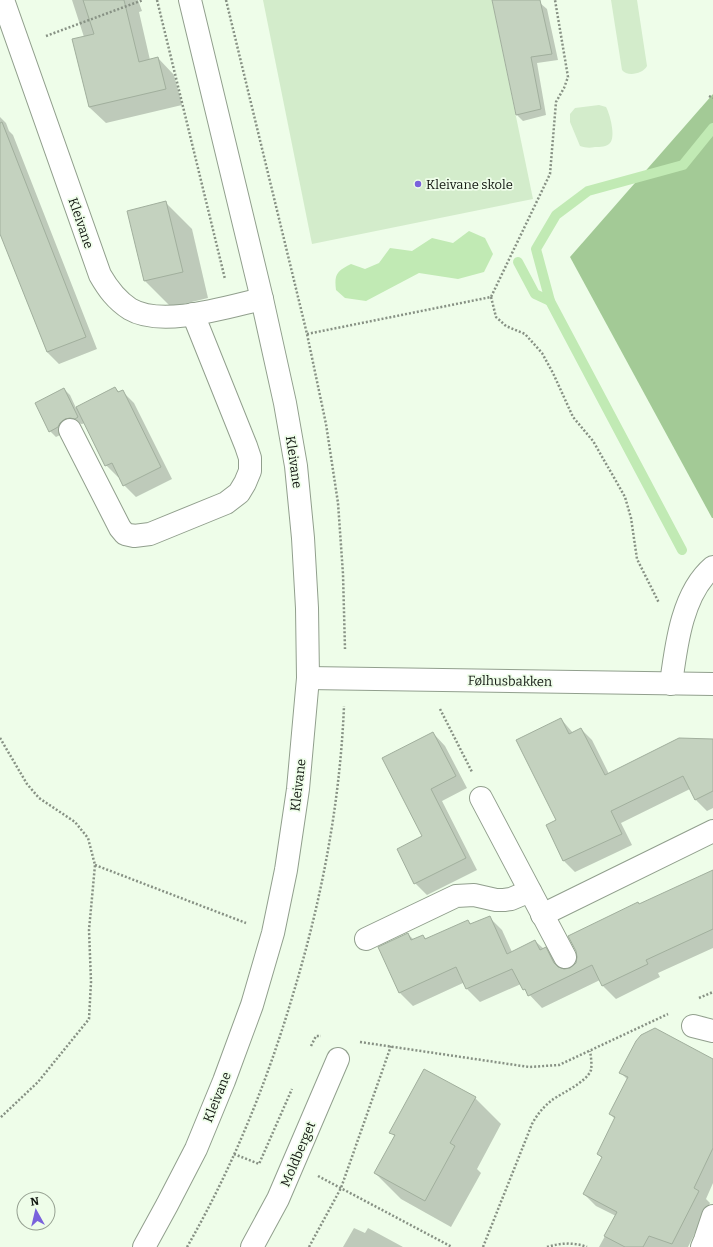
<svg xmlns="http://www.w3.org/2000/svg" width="713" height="1247" font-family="Bitter,serif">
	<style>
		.green { fill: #d3eccb }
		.forest { fill: #a3ca96 }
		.water { fill: #c1eab4 }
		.shadow { fill: #0003 }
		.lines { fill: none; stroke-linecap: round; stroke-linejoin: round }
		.stream { stroke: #c1eab4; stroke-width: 10 }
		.building { fill: #c4d2bf; stroke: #a1af9d }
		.minor-casing { stroke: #919f8d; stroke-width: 24 }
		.path { stroke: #879184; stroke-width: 2.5; stroke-dasharray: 2 2; stroke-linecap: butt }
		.minor { stroke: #fff; stroke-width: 22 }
		.poi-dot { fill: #7962dc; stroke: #eefde9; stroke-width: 1.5 }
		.labels { text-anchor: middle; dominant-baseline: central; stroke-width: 3.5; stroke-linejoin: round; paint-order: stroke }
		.poi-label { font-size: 13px; fill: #111610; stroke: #eefde9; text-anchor: start }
		.street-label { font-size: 13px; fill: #111610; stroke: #eefde9 }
	</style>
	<rect width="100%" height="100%" fill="#eefde9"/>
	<g class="green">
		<path d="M 263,0 L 492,0 L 533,199 L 312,244 Z"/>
		<path d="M 611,0 L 637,0 L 647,66 C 643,74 627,77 622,70 Z"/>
		<path d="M 599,105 L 606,107 C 610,114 616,137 610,143 C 607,147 600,147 595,147 C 590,148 586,148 580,146 L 570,122 L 570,114 L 575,108 Z"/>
	</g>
	<path class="forest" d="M 713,94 L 713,518 L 712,518 L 570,257 Z"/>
	<path class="water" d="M 469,231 L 485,238 L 493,254 L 484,272 L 458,279 L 419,273 L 366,301 L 345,298 L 336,290 C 334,274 337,271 351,264 L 365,269 L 379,263 L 390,248 L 412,251 L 432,238 L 453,243 Z"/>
	<g class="shadow">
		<path d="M 72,0 L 138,0 L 142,11 L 139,12 L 150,60 L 158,58 L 174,75 L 182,105 L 106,123 L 89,107 L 84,37 Z"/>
		<path d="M 493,0 L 533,0 L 540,3 L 547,9 L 558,60 L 537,63 L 546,115 L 523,121 L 517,115 Z"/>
		<path d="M 0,117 L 6,123 L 9,131 L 13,135 L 97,349 L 59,364 L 47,352 L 0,232 Z"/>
		<path d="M 165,202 L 192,229 L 208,298 L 171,307 L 145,281 L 129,211 Z"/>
		<path d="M 115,388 L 119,392 L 122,391 L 134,403 L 172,479 L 136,497 L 124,485 L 119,477 L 118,477 L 106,465 L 85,423 L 82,424 L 77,423 L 64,433 L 56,437 L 50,431 L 64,389 L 70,395 L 76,408 Z"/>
		<path d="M 561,719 L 573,733 L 581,729 L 592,740 L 609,774 L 713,740 L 713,808 L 707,811 L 696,800 L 690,789 L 621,823 L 632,845 L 575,872 L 564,861 L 547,825 L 557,820 Z"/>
		<path d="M 433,733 L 445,746 L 467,788 L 442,801 L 477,870 L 427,895 L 415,883 L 423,837 Z"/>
		<path d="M 713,871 L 713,948 L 658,973 L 660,977 L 616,999 L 603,986 L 600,980 L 542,1008 L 524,989 L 521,984 L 480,1002 L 467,989 L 463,983 L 413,1006 L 400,993 L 380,948 L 408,934 L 414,940 L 423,936 L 427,940 L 468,921 L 472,925 L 489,917 L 502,930 L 512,952 L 535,941 L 544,949 L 545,948 L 558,961 L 563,970 L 571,969 L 640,905 Z"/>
		<path d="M 713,1060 L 713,1183 L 706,1199 L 710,1203 L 688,1247 L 599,1247 L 616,1216 L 596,1206 L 584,1194 L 602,1158 L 598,1154 L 615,1119 L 610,1114 L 628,1080 L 621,1073 Z"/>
		<path d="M 475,1098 L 501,1124 L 477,1169 L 481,1173 L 451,1227 L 401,1199 L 375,1173 L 395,1137 L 391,1132 Z"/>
		<path d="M 354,1228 L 365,1233 L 368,1228 L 403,1247 L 343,1247 Z"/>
	</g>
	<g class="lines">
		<g class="stream">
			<path d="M 518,262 L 535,294 L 550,301"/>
			<path d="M 682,550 L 550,301 L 536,249 L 556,215 L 588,191 L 683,165 L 713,128"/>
		</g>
	</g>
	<g class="building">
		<path d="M 83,0 L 124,0 L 139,62 L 158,57 L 166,89 L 89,107 L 72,39 L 94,34 Z"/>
		<path d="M 492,0 L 540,0 L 552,54 L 531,57 L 541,109 L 516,115 Z"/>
		<path d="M 2,122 L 86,337 L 47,352 L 0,234 L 0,123 Z"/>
		<path d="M 166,201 L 183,272 L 144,281 L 127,211 Z"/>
		<path d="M 115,387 L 118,392 L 123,390 L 161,467 L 123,486 L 112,463 L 105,466 L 76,407 Z"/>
		<path d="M 64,388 L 78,417 L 75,419 L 70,418 L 65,419 L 60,423 L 58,427 L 49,432 L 35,403 Z"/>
		<path d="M 561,718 L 569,734 L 581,728 L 605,775 L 679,738 L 713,739 L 713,791 L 695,800 L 683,776 L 611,811 L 622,834 L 563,861 L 546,825 L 556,820 L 516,740 Z"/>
		<path d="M 433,732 L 456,776 L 431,789 L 466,858 L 414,884 L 397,849 L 422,836 L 382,758 Z"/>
		<path d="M 713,870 L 713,929 L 646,960 L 648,964 L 602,986 L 592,965 L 528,996 L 525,989 L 523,990 L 512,969 L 466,989 L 456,967 L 399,993 L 378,947 L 408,933 L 411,940 L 423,935 L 425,939 L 468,920 L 470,924 L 490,916 L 507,954 L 535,940 L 540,950 L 546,947 L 554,963 L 558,967 L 564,969 L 570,968 L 576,963 L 577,957 L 576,951 L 568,936 L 638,902 L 639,904 Z"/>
		<path d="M 655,1028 L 713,1059 L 713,1148 L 694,1188 L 699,1191 L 672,1244 L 649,1236 L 643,1247 L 625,1247 L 604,1236 L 617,1212 L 583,1194 L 602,1157 L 597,1154 L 615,1117 L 609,1114 L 628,1077 L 619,1073 L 636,1041 L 641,1035 Z"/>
		<path d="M 424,1069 L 476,1097 L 450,1143 L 455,1146 L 425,1201 L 374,1173 L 395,1135 L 389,1133 Z"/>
	</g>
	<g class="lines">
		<defs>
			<g id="minor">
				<path d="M 3,0 L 100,275 C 108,289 116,300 130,309 C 162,328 227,307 262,299"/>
				<path d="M 70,430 L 120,528 L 125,534 L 134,536 L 150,534 L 226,503 L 239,493 L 245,483 L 250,471 L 250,458 L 246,446 L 193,314"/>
				<path d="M 308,678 L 713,684"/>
				<path d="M 671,684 C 676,646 682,593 713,567"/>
				<path d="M 481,798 L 565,957"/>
				<path d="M 542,915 L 713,831"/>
				<path d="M 366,939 L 456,896 L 474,895 L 496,900 L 504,900 L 511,899 L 530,891"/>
				<path d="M 693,1026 L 713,1031"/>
				<path d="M 144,1247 L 167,1205 L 196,1149 L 224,1081 L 252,1005 L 273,933 L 286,870 L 298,789 L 308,678 L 307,608 L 303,538 L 296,466 L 285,403 L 262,299 L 190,0"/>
				<path d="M 252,1247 L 278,1199 L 338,1059"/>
				<path d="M 702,1247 L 705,1240 L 713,1216"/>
			</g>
		</defs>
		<use href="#minor" class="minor-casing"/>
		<g class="path">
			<path d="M 157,0 L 225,279"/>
			<path d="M 226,0 L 307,334 L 326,424 L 338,503 L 343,574 L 345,649"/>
			<path d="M 46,36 L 143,0"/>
			<path d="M 709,96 L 713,98"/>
			<path d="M 491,297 L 496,317 L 506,326 L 525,334 L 542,353 L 553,373 L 573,417 L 593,441 L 616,481 L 625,497 L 631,518 L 637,559 L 659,603"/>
			<path d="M 307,334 L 491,297 L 550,174 L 556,102 L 564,88 L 568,77 L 555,0"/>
			<path d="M 440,709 L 472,772"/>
			<path d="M 0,738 L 27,784 L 39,798 L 75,822 L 88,838 L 95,865 L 89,930 L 91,982 L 89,1019 L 38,1082 L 0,1118"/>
			<path d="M 95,865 L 246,923"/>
			<path d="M 699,998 L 713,992"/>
			<path d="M 360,1042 L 529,1067 L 559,1065 L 668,1014"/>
			<path d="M 311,1046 L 316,1036 L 321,1036"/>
			<path d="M 234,1154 L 259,1164 L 292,1089"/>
			<path d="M 318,1176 L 452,1247"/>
			<path d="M 187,1247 C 233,1167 268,1080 294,991 C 322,898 340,803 344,706"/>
			<path d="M 309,1247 L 341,1188 L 391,1046"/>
			<path d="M 483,1247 L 532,1124 C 537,1115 543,1107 552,1100 C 562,1093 587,1082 591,1070 C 592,1064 591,1057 590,1051"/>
			<path d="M 547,1247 C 560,1243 574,1242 587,1247"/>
		</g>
		<use href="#minor" class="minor"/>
	</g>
	<circle class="poi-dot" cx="418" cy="184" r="4"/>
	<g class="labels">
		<g class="poi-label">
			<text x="426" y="184">Kleivane skole</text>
		</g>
		<g class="street-label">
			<text transform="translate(81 223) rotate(71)">Kleivane</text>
			<text transform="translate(294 462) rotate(82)">Kleivane</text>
			<text transform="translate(510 681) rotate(1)">Følhusbakken</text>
			<text transform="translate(298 785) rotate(-83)">Kleivane</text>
			<text transform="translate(217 1097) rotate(-68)">Kleivane</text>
			<text transform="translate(298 1154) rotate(-67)">Moldberget</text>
		</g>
	</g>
	<g transform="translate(36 1211) rotate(352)"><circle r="19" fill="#eefde9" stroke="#96a192"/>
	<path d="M0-3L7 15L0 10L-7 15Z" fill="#7962dc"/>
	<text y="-6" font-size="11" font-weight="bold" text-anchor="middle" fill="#111610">N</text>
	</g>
</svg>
